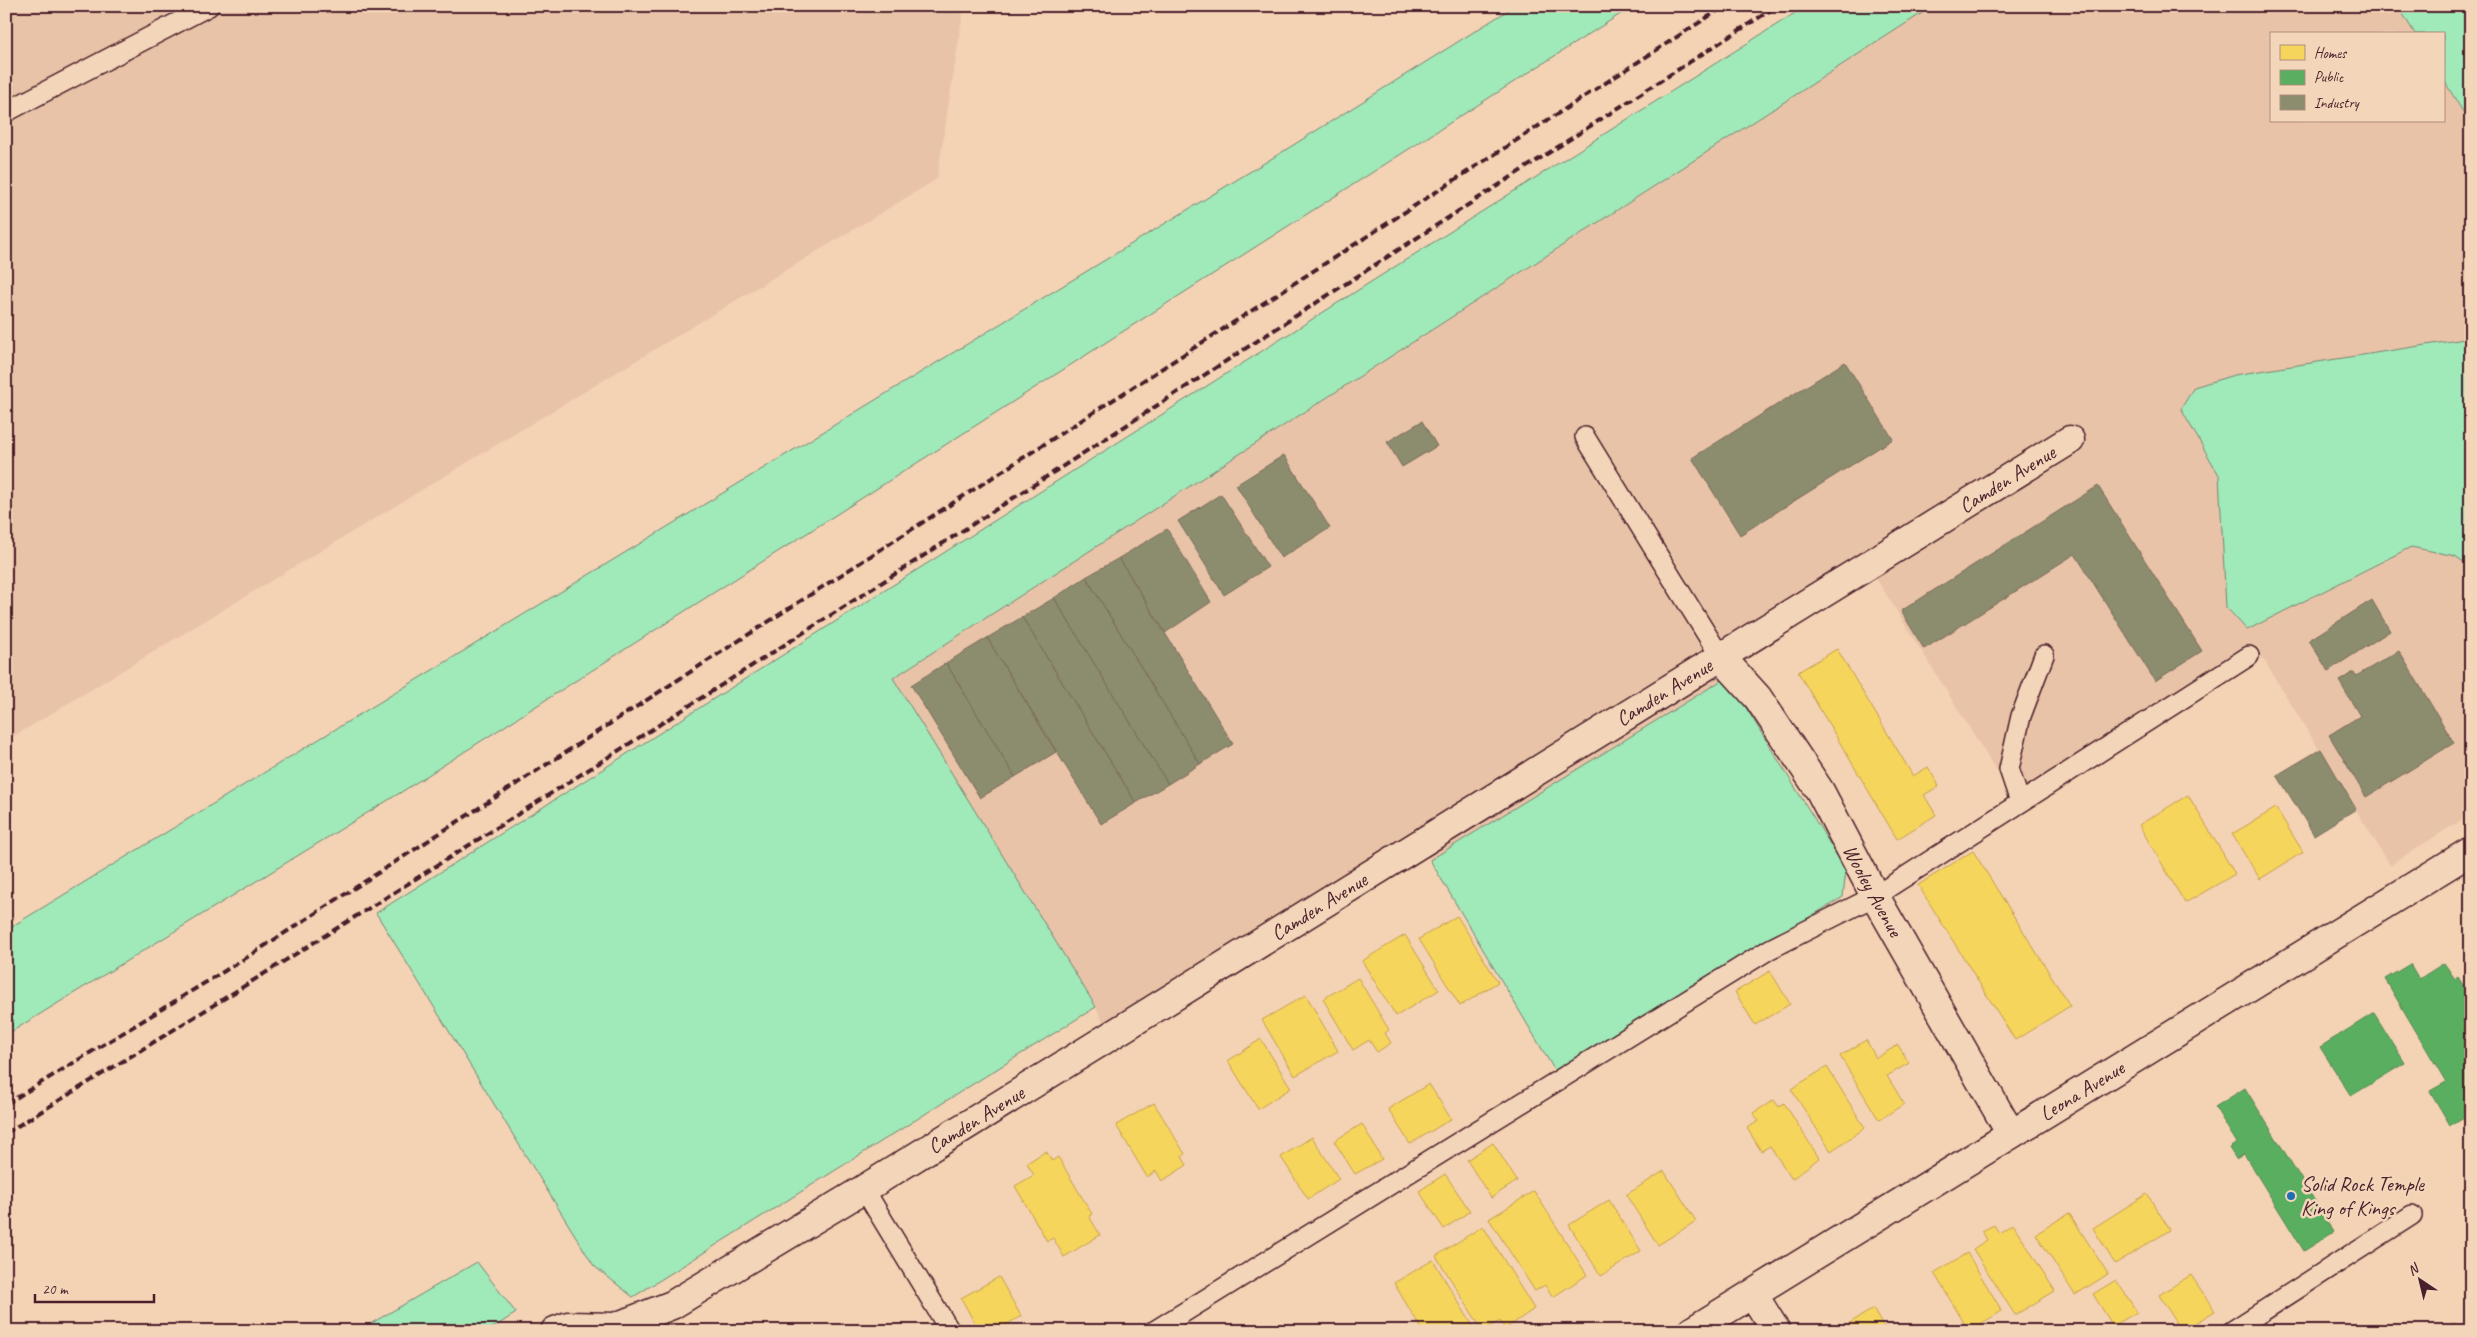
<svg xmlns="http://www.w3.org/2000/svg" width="2477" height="1337" font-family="Caveat,sans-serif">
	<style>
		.built { fill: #e9c3a7 }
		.green { fill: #a0e9b8; stroke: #758472 }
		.homes { fill: #f6d55c; stroke: #c29e4d }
		.public { fill: #5aae61; stroke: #558351 }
		.industry { fill: #8c8c6e; stroke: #786b5a }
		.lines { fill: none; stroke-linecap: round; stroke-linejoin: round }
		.service-casing { stroke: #4a1f2b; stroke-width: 22 }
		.minor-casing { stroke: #4a1f2b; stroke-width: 31 }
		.service { stroke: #f3d6b9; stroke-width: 19 }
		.minor { stroke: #f3d6b9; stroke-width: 28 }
		.rail { stroke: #4a1f2b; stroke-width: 4; stroke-dasharray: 8 4; stroke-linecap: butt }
		.poi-dot { fill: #1f6fb2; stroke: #f3d6b9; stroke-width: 2 }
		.labels { text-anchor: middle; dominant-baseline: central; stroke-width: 5; stroke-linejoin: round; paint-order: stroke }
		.street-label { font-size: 21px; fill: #4a1f2b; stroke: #f3d6b9 }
		.poi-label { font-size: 21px; fill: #4a1f2b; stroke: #f3d6b9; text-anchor: start }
	</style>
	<rect width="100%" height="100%" fill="#f4d2b4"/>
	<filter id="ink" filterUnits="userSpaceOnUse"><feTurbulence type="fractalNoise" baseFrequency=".02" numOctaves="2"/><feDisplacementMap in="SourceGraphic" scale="10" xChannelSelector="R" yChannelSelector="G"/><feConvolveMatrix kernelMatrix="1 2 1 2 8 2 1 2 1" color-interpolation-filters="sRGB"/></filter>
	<g filter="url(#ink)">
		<g class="built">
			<path d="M 6,6 L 964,6 L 937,179 L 14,736 L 6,727 Z"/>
			<path d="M 1933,6 L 2398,6 L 2415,34 L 2271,34 L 2271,121 L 2443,121 L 2443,79 L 2471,125 L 2471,338 L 2181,409 L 2219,475 L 2226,607 L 2247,630 L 2411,547 L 2456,556 L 2471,567 L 2471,814 L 2390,865 L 2262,657 L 2016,802 L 1864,559 L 1712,653 L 1727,677 L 1430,860 L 1417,837 L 1107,1031 L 1096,1007 L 892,679 Z"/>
		</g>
		<g class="green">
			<path d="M 1515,6 L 1633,6 L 403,791 L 6,1035 L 6,930 L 1279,154 Z"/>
			<path d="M 1806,6 L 1933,6 L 893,678 L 1096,1007 L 633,1297 L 594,1266 L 376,913 Z"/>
			<path d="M 2398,6 L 2471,6 L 2471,125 L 2443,79 L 2443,34 L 2415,34 Z"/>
			<path d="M 2471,338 L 2471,567 L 2455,556 L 2411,547 L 2247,630 L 2226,607 L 2219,475 L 2181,409 L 2194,387 L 2234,375 Z"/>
			<path d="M 1727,677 L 1846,870 L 1843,897 L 1555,1071 L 1430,860 Z"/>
			<path d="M 477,1262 L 516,1313 L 488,1331 L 358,1331 Z"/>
		</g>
		<g class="homes">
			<path d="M 1837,649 L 1913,776 L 1928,767 L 1939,786 L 1924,795 L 1936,815 L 1897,839 L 1798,672 Z"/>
			<path d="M 2188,795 L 2235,874 L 2185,903 L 2139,825 Z"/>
			<path d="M 2276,808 L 2303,852 L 2260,879 L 2232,834 Z"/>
			<path d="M 1973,851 L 2070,1006 L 2015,1040 L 1918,885 Z"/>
			<path d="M 1457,916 L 1498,982 L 1460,1006 L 1419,939 Z"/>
			<path d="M 1405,935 L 1439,990 L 1396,1016 L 1362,961 Z"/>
			<path d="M 1770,971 L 1790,1004 L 1755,1025 L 1735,992 Z"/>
			<path d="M 1358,978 L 1389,1030 L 1385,1033 L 1391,1043 L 1377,1052 L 1369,1040 L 1353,1050 L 1323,999 Z"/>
			<path d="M 1306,995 L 1338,1051 L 1295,1076 L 1262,1020 Z"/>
			<path d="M 1261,1039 L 1291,1088 L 1258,1109 L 1228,1061 Z"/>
			<path d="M 1866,1040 L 1876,1058 L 1898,1045 L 1909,1063 L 1887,1076 L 1904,1104 L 1879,1120 L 1840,1056 Z"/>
			<path d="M 1827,1067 L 1865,1128 L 1831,1151 L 1791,1089 Z"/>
			<path d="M 1429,1084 L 1451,1119 L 1410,1144 L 1388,1109 Z"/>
			<path d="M 1774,1100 L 1779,1107 L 1784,1103 L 1819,1158 L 1792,1179 L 1770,1146 L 1761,1151 L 1747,1128 L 1759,1121 L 1753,1113 Z"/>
			<path d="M 1154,1103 L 1185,1154 L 1182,1157 L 1187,1165 L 1162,1181 L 1156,1171 L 1147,1177 L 1116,1125 Z"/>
			<path d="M 1362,1124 L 1382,1159 L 1355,1174 L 1334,1141 Z"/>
			<path d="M 1312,1137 L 1339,1179 L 1308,1199 L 1281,1157 Z"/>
			<path d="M 1493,1143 L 1517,1181 L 1491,1198 L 1467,1160 Z"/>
			<path d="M 1046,1151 L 1052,1161 L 1058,1157 L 1092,1214 L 1089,1216 L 1100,1235 L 1064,1257 L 1053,1238 L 1047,1241 L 1015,1186 L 1034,1175 L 1027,1163 Z"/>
			<path d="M 1664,1171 L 1696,1221 L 1658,1245 L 1626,1195 Z"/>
			<path d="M 1445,1174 L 1470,1211 L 1444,1229 L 1419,1191 Z"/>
			<path d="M 1534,1191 L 1587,1275 L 1553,1297 L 1545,1285 L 1535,1291 L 1489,1219 Z"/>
			<path d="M 2147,1194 L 2170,1230 L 2115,1264 L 2093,1228 Z"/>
			<path d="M 1609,1200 L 1641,1251 L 1601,1276 L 1569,1225 Z"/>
			<path d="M 2069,1213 L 2108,1274 L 2075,1295 L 2036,1234 Z"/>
			<path d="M 2013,1224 L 2055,1291 L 2015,1315 L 1973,1249 L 1987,1240 L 1982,1231 L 1994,1225 L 1999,1233 Z"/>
			<path d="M 1483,1226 L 1534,1309 L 1505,1329 L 1500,1321 L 1483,1331 L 1436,1256 Z"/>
			<path d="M 1967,1253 L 2002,1311 L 1969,1331 L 1934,1273 Z"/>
			<path d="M 1433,1260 L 1465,1313 L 1476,1331 L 1423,1331 L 1410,1310 L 1394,1283 Z"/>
			<path d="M 2191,1275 L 2215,1311 L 2182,1331 L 2159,1295 Z"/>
			<path d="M 999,1277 L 1021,1316 L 996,1331 L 979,1331 L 961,1298 Z"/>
			<path d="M 2116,1280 L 2137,1312 L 2113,1326 L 2093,1294 Z"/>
			<path d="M 1873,1309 L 1886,1331 L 1838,1331 L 1838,1330 Z"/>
			<path d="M 2454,1323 L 2459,1331 L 2440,1331 Z"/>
		</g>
		<g class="public">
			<path d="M 2444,963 L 2455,979 L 2458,977 L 2471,998 L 2468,1000 L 2471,1005 L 2471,1124 L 2466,1116 L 2450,1125 L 2430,1091 L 2446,1082 L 2385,979 L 2410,964 L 2419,979 Z"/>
			<path d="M 2374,1013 L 2405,1063 L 2351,1096 L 2320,1047 Z"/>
			<path d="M 2245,1088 L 2334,1232 L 2304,1251 L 2244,1154 L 2236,1159 L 2229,1148 L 2237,1143 L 2215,1107 Z"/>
		</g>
		<g class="industry">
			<path d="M 1845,362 L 1893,439 L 1740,535 L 1692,458 Z"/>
			<path d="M 1422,421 L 1437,446 L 1402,467 L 1387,442 Z"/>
			<path d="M 1284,455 L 1330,528 L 1281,558 L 1236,485 Z"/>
			<path d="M 2098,486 L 2202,651 L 2155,681 L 2075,554 L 1924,649 L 1901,611 Z"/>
			<path d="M 1221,494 L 1268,567 L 1224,595 L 1178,521 Z"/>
			<path d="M 1167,529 L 1211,602 L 1165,633 L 1119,558 Z"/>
			<path d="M 1119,558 L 1233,744 L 1200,764 L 1086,577 Z"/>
			<path d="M 1086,577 L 1200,764 L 1168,784 L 1054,598 Z"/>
			<path d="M 1054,598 L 1168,784 L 1136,803 L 1022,617 Z"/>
			<path d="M 2372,600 L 2390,631 L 2328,671 L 2309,640 Z"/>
			<path d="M 1022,617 L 1136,803 L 1101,824 L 987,638 Z"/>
			<path d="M 987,638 L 1056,752 L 1015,777 L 946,663 Z"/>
			<path d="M 2399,651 L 2454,743 L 2366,797 L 2329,735 L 2360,716 L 2339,681 L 2354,672 L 2356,676 Z"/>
			<path d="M 946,663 L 1015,777 L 980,798 L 911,685 Z"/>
			<path d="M 2321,749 L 2356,809 L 2314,835 L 2277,775 Z"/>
		</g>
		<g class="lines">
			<defs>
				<g id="service">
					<path d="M 6,112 L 209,6"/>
					<path d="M 1585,437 L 1720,656"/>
					<path d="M 2020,802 L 2009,769 L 2021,716 L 2044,655"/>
					<path d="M 864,1189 L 950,1331"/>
					<path d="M 1154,1331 L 1770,949 L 1875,896 L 2249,656"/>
					<path d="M 2232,1331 L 2412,1215"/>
				</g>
				<g id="minor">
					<path id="s1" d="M 1720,656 L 1758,698 L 1820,791 L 1875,896 L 2011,1134"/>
					<path d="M 1753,1294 L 1776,1331"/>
					<path id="s2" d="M 555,1331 L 568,1326 L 615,1327 L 672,1305 L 864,1189 L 2070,440"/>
					<path id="s3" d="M 1692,1331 L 2471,851"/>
				</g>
			</defs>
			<use href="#service" class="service-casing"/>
			<use href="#minor" class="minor-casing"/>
			<use href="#service" class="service"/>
			<use href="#minor" class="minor"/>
			<g class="rail">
				<path d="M 6,1104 L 249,956 L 1725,6"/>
				<path d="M 6,1133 C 603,768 1188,384 1777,6"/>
			</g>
		</g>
	</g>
	<circle class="poi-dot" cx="2291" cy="1196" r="5"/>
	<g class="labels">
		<g class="street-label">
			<text stroke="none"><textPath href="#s2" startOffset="1692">Camden Avenue</textPath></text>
			<text stroke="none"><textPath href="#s2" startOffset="1288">Camden Avenue</textPath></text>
			<text stroke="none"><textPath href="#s1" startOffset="281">Wooley Avenue</textPath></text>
			<text stroke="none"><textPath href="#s2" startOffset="882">Camden Avenue</textPath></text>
			<text stroke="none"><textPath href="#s3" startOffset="458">Leona Avenue</textPath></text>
			<text stroke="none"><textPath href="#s2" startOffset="478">Camden Avenue</textPath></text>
		</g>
		<g class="poi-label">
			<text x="2301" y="1184">Solid Rock Temple<tspan x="2301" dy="24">King of Kings</tspan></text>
		</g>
	</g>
	<rect width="2477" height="1337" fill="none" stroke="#f3d6b9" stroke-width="25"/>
	<rect x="12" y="12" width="2452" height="1312" fill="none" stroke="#4a1f2b" stroke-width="2" filter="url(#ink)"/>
	<rect x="2270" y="32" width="175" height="90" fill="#f3d6b9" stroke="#af8d80"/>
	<rect x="2280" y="45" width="25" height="15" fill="#f6d55c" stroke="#af8d80"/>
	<text x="2314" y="58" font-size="15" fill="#4a1f2b">Homes</text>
	<rect x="2280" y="70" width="25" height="15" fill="#5aae61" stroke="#af8d80"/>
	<text x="2314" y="82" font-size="15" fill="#4a1f2b">Public</text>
	<rect x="2280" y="95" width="25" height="15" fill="#8c8c6e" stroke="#af8d80"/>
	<text x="2314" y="108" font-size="15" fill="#4a1f2b">Industry</text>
	<g transform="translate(2420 1280) rotate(325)" stroke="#f3d6b9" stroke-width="4" paint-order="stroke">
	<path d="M0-4L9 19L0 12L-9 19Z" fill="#4a1f2b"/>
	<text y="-8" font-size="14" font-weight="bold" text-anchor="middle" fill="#4a1f2b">N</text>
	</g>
	<path d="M35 1294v8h119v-8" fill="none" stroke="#4a1f2b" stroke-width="2.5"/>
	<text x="42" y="1294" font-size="15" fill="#4a1f2b" stroke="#f3d6b9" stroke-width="4" paint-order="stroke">20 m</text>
</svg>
